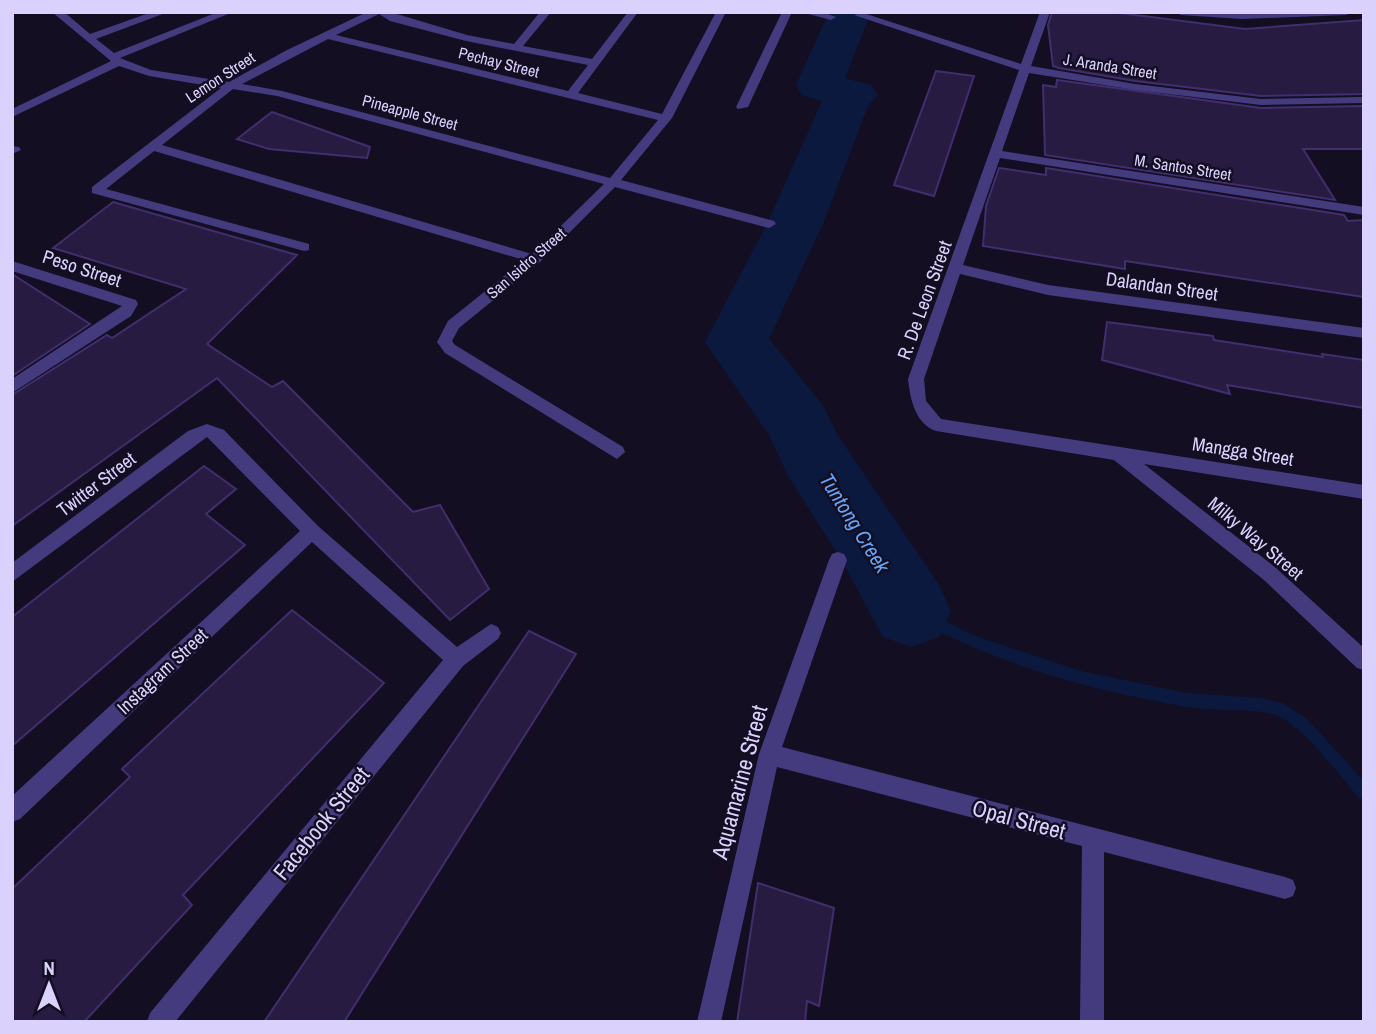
<svg xmlns="http://www.w3.org/2000/svg" width="1376" height="1034" font-family="'Archivo Narrow',sans-serif">
	<style>
		.lines { fill: none; stroke-linecap: round; stroke-linejoin: round }
		.stream { fill: #0b193e; fill-rule: evenodd }
		.river { fill: #0b193e; fill-rule: evenodd }
		.building { fill: #271b42; stroke: #412e6d; stroke-width: 2 }
		.minor { fill: #443b7f; fill-rule: evenodd }
		.labels { text-anchor: middle; dominant-baseline: central; stroke-width: 5; stroke-linejoin: round; paint-order: stroke }
		.far-street-label { font-size: 16px; fill: #dad1fd; stroke: #140e22 }
		.street-label { font-size: 19px; fill: #dad1fd; stroke: #140e22 }
		.water-label { font-size: 21px; font-style: italic; fill: #63a5f9; stroke: #140e22 }
		.near-street-label { font-size: 23px; fill: #dad1fd; stroke: #140e22 }
	</style>
	<rect width="100%" height="100%" fill="#140e22"/>
	<g class="lines">
		<path class="stream" d="M 911,605 L 978,637 L 1081,671 L 1187,693 L 1261,698 L 1283,703 L 1306,718 L 1364,781 L 1364,800 L 1359,798 C 1341,777 1305,730 1282,718 C 1264,708 1230,711 1209,709 C 1191,708 1174,705 1156,701 C 1069,685 984,657 906,615 L 904,611 L 906,607 Z"/>
		<path class="river" d="M 829,12 L 871,12 L 845,78 L 871,85 L 878,95 L 868,106 L 823,224 L 769,339 L 822,404 L 839,437 L 939,585 L 951,611 L 939,637 L 911,647 L 883,637 L 842,561 L 787,474 L 769,435 L 705,342 L 767,224 L 822,101 L 802,95 L 796,85 Z"/>
	</g>
	<g class="building">
		<path d="M 1052,12 L 1112,12 L 1245,29 L 1364,20 L 1364,94 L 1261,96 L 1135,81 L 1059,68 L 1053,66 L 1048,25 Z"/>
		<path d="M 936,71 L 974,76 L 934,196 L 894,185 Z"/>
		<path d="M 1057,80 L 1261,108 L 1364,106 L 1364,149 L 1303,149 L 1335,200 L 1045,155 L 1043,85 L 1056,87 Z"/>
		<path d="M 272,112 L 370,147 L 367,158 L 269,149 L 237,139 Z"/>
		<path d="M 999,168 L 1046,175 L 1046,168 L 1344,215 L 1348,221 L 1364,220 L 1364,297 L 1125,261 L 1125,269 L 983,246 L 986,206 Z"/>
		<path d="M 113,202 L 297,255 L 207,344 L 272,387 L 283,381 L 413,512 L 440,505 L 489,589 L 450,620 L 217,378 L 12,526 L 12,395 L 107,335 L 112,338 L 186,289 L 53,248 Z"/>
		<path d="M 12,274 L 90,324 L 12,376 Z"/>
		<path d="M 1107,322 L 1213,336 L 1214,340 L 1323,357 L 1322,354 L 1364,360 L 1364,408 L 1227,385 L 1230,394 L 1102,360 Z"/>
		<path d="M 204,466 L 236,489 L 206,514 L 245,545 L 12,746 L 12,617 Z"/>
		<path d="M 292,610 L 384,683 L 183,895 L 192,905 L 84,1022 L 12,1022 L 12,889 L 130,777 L 122,769 Z"/>
		<path d="M 529,631 L 576,654 L 344,1022 L 264,1022 Z"/>
		<path d="M 758,883 L 834,908 L 819,1006 L 807,1001 L 805,1022 L 737,1022 Z"/>
	</g>
	<g class="lines">
		<g class="minor">
			<path d="M 52,12 L 64,12 L 90,34 L 152,12 L 168,12 L 96,39 L 114,53 L 218,12 L 233,12 L 120,58 L 151,70 L 229,82 L 287,50 L 367,12 L 390,12 L 467,35 L 514,44 L 540,12 L 551,12 L 523,46 L 592,59 L 628,12 L 638,12 L 578,93 L 662,114 L 716,12 L 726,12 L 672,118 L 621,180 L 774,221 L 776,224 L 769,228 L 615,187 L 540,262 L 459,328 L 452,341 L 455,345 L 623,447 L 625,452 L 617,459 L 445,353 L 437,342 L 448,321 L 524,260 L 154,151 L 106,189 L 309,244 L 309,250 L 304,251 L 92,193 L 92,187 L 221,88 L 149,76 L 119,66 L 12,117 L 12,109 L 111,61 ZM 379,14 L 390,21 L 466,41 L 588,65 L 568,91 L 336,35 ZM 328,39 L 658,120 L 610,178 L 282,91 L 242,84 ZM 233,89 L 277,96 L 604,184 L 532,254 L 162,145 Z"/>
			<path d="M 782,12 L 792,12 L 748,107 L 738,109 L 736,107 Z"/>
			<path d="M 801,12 L 822,12 L 836,17 L 831,20 Z"/>
			<path d="M 1040,12 L 1050,12 L 1031,66 L 1135,84 L 1261,99 L 1364,97 L 1364,103 L 1261,105 L 1135,90 L 1029,73 L 1002,151 L 1364,207 L 1364,215 L 1000,158 L 963,265 L 1048,285 L 1364,328 L 1364,338 L 1048,295 L 960,274 L 924,379 L 926,401 L 941,419 L 1364,485 L 1364,499 L 1144,464 L 1276,568 L 1364,648 L 1364,670 L 1357,668 L 1264,580 L 1114,460 L 936,431 C 915,424 910,398 908,379 L 1019,70 L 854,15 L 863,13 L 1021,64 Z"/>
			<path d="M 1176,12 L 1351,12 L 1346,15 L 1242,19 L 1181,15 Z"/>
			<path d="M 12,146 L 19,147 L 21,150 L 12,154 Z"/>
			<path d="M 12,261 L 136,300 L 138,304 L 131,316 L 12,393 L 12,379 L 122,306 L 12,271 Z"/>
			<path d="M 207,424 L 224,430 L 318,526 L 457,647 L 491,624 L 498,627 L 501,633 L 498,639 L 463,666 L 175,1022 L 147,1022 L 150,1013 L 443,660 L 312,542 L 20,819 L 12,822 L 12,796 L 300,531 L 207,437 L 12,582 L 12,563 L 188,431 Z"/>
			<path d="M 838,552 L 844,554 L 847,560 L 782,747 L 1285,877 L 1293,880 L 1296,888 L 1293,896 L 1285,899 L 1104,852 L 1104,1022 L 1080,1022 L 1082,846 L 777,767 L 721,1022 L 697,1022 L 759,754 L 829,560 L 832,554 Z"/>
		</g>
	</g>
	<g class="labels">
		<g class="far-street-label">
			<text transform="translate(499 62) rotate(14)">Pechay Street</text>
			<text transform="translate(1110 66) rotate(9)">J. Aranda Street</text>
			<text transform="translate(220 77) rotate(-33)">Lemon Street</text>
			<text transform="translate(410 112) rotate(15)">Pineapple Street</text>
			<text transform="translate(1183 167) rotate(9)">M. Santos Street</text>
			<text transform="translate(526 263) rotate(-41)">San Isidro Street</text>
		</g>
		<g class="street-label">
			<text transform="translate(82 268) rotate(18)">Peso Street</text>
			<text transform="translate(1162 286) rotate(8)">Dalandan Street</text>
			<text transform="translate(924 300) rotate(-70)">R. De Leon Street</text>
			<text transform="translate(1243 451) rotate(9)">Mangga Street</text>
			<text transform="translate(96 484) rotate(-37)">Twitter Street</text>
			<text transform="translate(1256 538) rotate(40)">Milky Way Street</text>
			<text transform="translate(162 671) rotate(-43)">Instagram Street</text>
		</g>
		<g class="water-label">
			<text transform="translate(855 523) rotate(58)">Tuntong Creek</text>
		</g>
		<g class="near-street-label">
			<text transform="translate(739 782) rotate(-75)">Aquamarine Street</text>
			<text transform="translate(1019 819) rotate(15)">Opal Street</text>
			<text transform="translate(321 823) rotate(-51)">Facebook Street</text>
		</g>
	</g>
	<rect width="1376" height="1034" fill="none" stroke="#dad1fd" stroke-width="28"/>
	<g transform="translate(49 985)" stroke="#140e22" stroke-width="5" paint-order="stroke">
	<path d="M0-5L12 26L0 18L-12 26Z" fill="#dad1fd"/>
	<text y="-10" font-size="19" font-weight="bold" text-anchor="middle" fill="#dad1fd">N</text>
	</g>
</svg>
